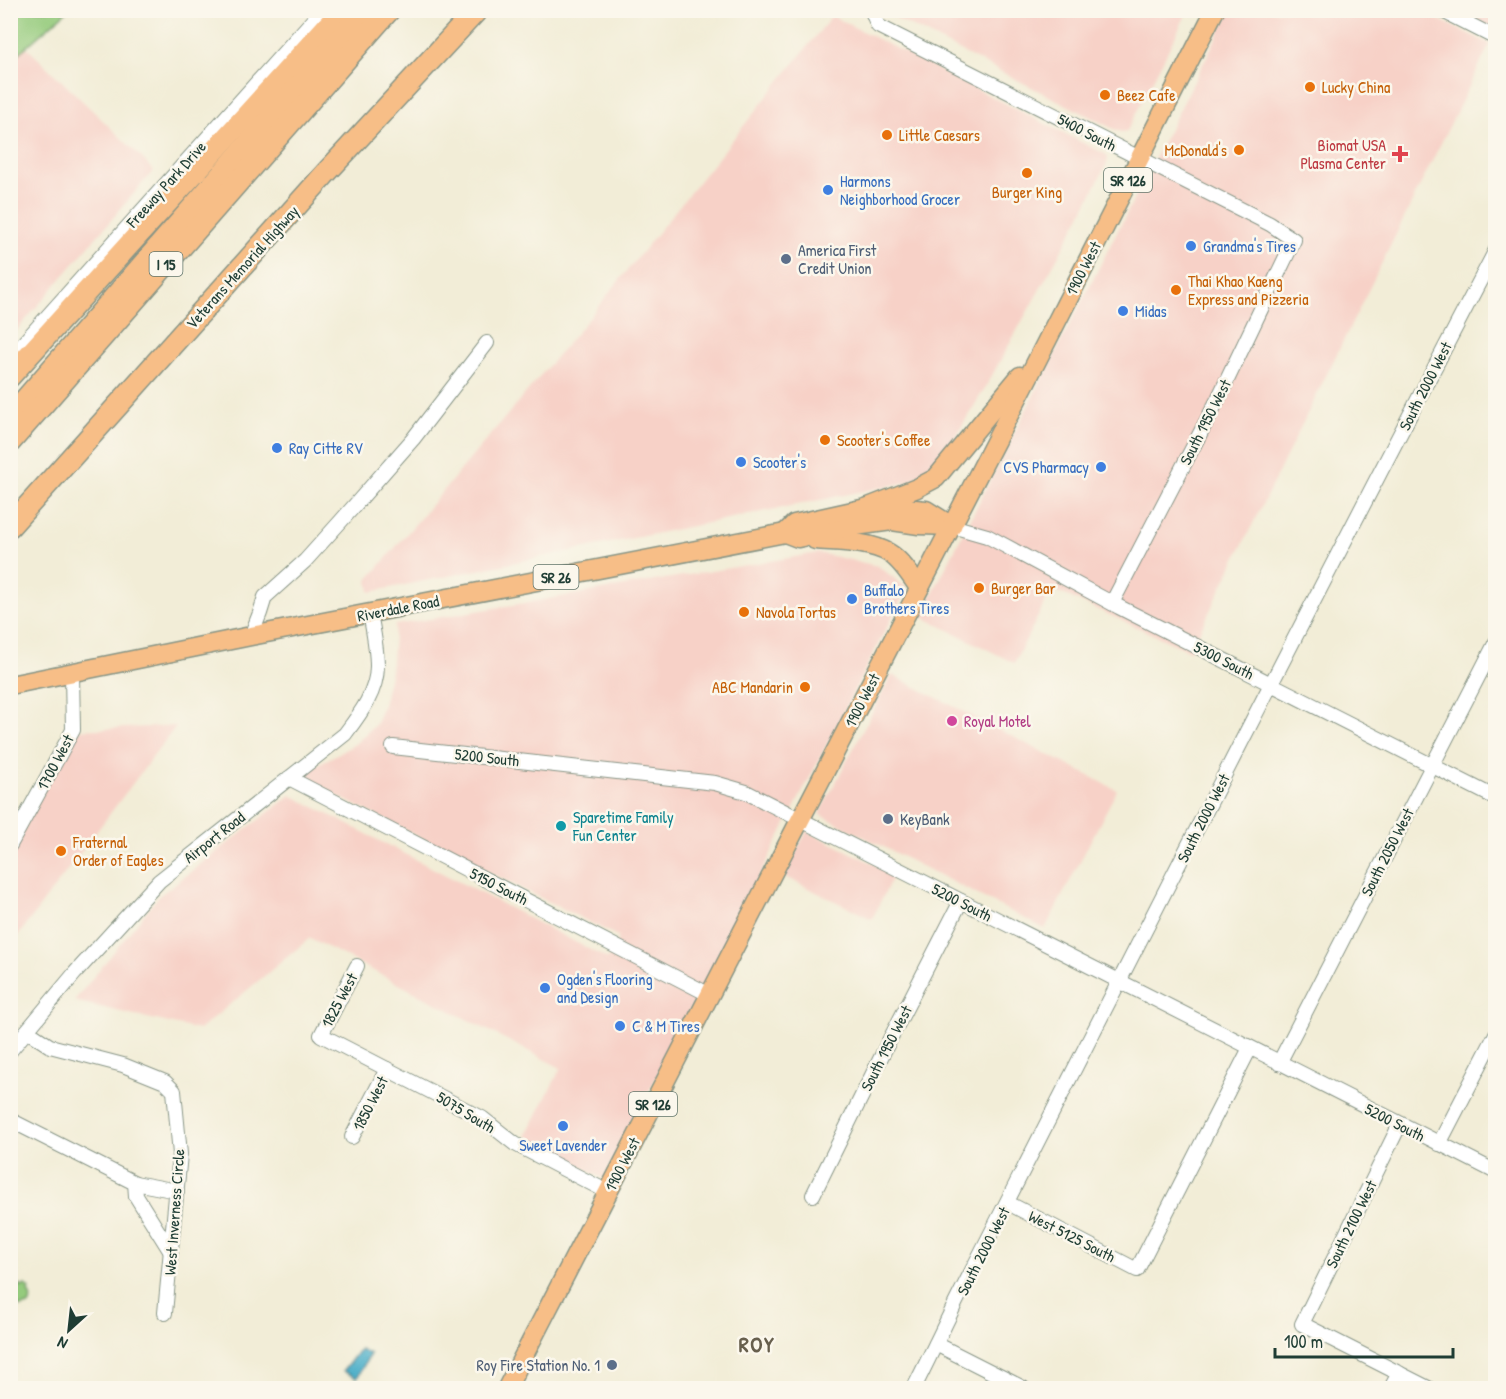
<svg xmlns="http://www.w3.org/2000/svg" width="1506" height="1399" font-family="'Patrick Hand',sans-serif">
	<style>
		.built { fill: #f7d1c7 }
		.green { fill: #95cb7d; stroke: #5a8458; stroke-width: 1.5 }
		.water { fill: #48adc8; stroke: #34757e; stroke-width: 1.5 }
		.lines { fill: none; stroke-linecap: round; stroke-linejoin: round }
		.minor-casing { stroke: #889586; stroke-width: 16 }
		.major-casing { stroke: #889586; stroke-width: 21 }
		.highway-casing { stroke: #889586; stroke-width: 24 }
		.minor { stroke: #fff; stroke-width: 14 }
		.major { stroke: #f7be87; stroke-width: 18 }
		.highway { stroke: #f7be87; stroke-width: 21 }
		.food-dot { fill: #e8710a; stroke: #fbf7ec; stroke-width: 2 }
		.health-dot { fill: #e0444e; stroke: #fbf7ec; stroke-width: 2 }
		.shop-dot { fill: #3f7fe0; stroke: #fbf7ec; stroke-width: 2 }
		.service-dot { fill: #5c6f8a; stroke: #fbf7ec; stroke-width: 2 }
		.hotel-dot { fill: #d1479c; stroke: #fbf7ec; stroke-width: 2 }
		.culture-dot { fill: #0f9aa8; stroke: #fbf7ec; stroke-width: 2 }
		.labels { text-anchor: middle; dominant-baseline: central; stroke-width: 5; stroke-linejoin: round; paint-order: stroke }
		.shield { fill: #fbf7ec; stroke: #61756b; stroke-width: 1.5 }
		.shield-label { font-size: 15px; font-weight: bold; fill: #1f3d34 }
		.food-label { font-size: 16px; fill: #c56008; stroke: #fbf7ec; text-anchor: start }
		.street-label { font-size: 16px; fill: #1f3d34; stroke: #fbf7ec }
		.health-label { font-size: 16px; fill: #be3a42; stroke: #fbf7ec; text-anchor: end }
		.shop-label { font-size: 16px; fill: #366cbe; stroke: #fbf7ec; text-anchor: start }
		.service-label { font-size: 16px; fill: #4e5e75; stroke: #fbf7ec; text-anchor: start }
		.hotel-label { font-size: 16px; fill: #b23c85; stroke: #fbf7ec; text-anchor: start }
		.culture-label { font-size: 16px; fill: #0d838f; stroke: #fbf7ec; text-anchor: start }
		.district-label { font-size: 22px; font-weight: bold; letter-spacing: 1.5px; fill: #675f4d; stroke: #fbf7ec }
	</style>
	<rect width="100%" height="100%" fill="#fbf7ec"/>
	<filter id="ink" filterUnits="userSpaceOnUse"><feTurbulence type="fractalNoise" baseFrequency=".0167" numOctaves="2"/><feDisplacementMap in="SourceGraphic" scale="12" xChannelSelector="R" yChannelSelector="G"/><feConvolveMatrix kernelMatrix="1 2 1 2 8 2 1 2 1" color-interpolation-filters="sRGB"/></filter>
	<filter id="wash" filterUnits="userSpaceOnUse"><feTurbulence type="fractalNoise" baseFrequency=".008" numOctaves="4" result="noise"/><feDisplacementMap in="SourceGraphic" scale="24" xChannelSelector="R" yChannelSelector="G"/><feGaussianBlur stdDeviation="1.35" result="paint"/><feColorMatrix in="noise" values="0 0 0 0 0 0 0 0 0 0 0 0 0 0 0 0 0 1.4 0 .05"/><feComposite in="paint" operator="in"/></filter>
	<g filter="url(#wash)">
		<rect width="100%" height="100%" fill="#f2edd7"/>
		<g class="built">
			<path d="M 890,11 L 890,10 L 1188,11 L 1128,129 L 1127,131 L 1122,132 L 1118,131 L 895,18 L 891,14 Z"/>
			<path d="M 1230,11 L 1421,11 L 1490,44 L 1190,651 L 1052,589 L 1014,663 L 921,616 Z"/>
			<path d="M 1457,11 L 1495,11 L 1495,25 L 1494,29 Z"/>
			<path d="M 832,16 L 1105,154 L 1108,158 L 1107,163 L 1080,217 L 985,388 L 942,459 L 929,473 L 908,482 L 370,592 L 368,580 L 589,318 Z"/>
			<path d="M 25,46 L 142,158 L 153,171 L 11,337 L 10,60 Z"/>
			<path d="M 818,553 L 878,566 L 907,588 L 604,1179 L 526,1136 L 561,1068 L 310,938 L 199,1030 L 74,1001 L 159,896 L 291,795 L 608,959 L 619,937 L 315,785 L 305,772 L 355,744 L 376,724 L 383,705 L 391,671 L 395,625 Z"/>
			<path d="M 892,675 L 1117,790 L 1045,929 L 819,814 Z"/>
			<path d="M 176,726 L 11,945 L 11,845 L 73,730 Z"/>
			<path d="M 807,831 L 894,874 L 872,919 L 783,876 Z"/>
		</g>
		<g class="green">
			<path d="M 11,10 L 67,10 L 67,11 L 11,60 Z"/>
			<path d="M 11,1282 L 15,1283 L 22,1287 L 25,1285 L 29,1289 L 28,1292 C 31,1296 32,1300 29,1305 L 20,1307 L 11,1302 Z"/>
		</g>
		<path class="water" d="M 360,1349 L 370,1354 L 357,1378 L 343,1371 Z"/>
	</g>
	<g filter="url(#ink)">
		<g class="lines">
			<defs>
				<g id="minor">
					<path d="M 875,10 L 873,14 L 878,26 L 1270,224 L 1294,240 L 1218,399 L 1112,603"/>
					<path d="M 1441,10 L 1496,38"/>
					<path d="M 10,358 L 322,10"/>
					<path d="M 952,526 L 987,536 L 1119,607 L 1496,798"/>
					<path d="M 251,636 L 260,613 L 265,597 L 305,561 L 341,521 L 413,439 L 487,343"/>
					<path d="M 393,747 L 715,783 L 746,792 L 1496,1172"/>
					<path d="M 289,778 L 710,995"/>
					<path d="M 10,845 L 73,730 L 72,673"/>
					<path d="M 357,966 L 321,1035 L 482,1118 L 515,1144 L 608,1192"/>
					<path d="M 27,1031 L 50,1046 L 123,1065 L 165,1082 L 174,1091 L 180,1154 L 165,1313"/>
					<path d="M 10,1051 L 75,973 L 159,881 L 345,734 C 360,714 377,692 377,666 C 377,648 373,630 370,613"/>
					<path d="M 1279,1063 L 1496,642"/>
					<path d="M 10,1120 L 135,1183 L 136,1196 L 171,1252"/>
					<path d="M 1400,1124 L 1302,1324 L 1428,1388"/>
					<path d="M 352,1137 L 387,1069"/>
					<path d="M 1439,1144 L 1496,1034"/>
					<path d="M 135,1183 L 177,1191"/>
					<path d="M 813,1195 L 889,1041 L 961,901"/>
					<path d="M 1008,1203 L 1137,1270 L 1250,1048"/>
					<path d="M 936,1344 L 1023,1388"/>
					<path d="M 914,1388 C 928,1360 942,1331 956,1302 C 1135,950 1313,599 1496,250"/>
					<path d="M 1391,1388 L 1399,1373"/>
				</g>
				<g id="major">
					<path d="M 866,508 L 917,488 L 936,478 L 1020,376"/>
					<path d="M 785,533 L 794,524 L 866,508 L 893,507 L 926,510 L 950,525"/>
					<path d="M 815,540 C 837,542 869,541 889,553 C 901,560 911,576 919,588"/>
					<path d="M 10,685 L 251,636 L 785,533 L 798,538 L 855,526 L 892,521 L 919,525 L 952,526"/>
					<path d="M 507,1388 L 1027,380 L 1215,10"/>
				</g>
				<g id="highway">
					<path d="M 10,376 L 342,10"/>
					<path d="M 10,417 L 365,10"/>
					<path d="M 10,442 L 389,10"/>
					<path d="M 10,526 L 325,174 L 477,10"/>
				</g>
			</defs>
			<use href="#minor" class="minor-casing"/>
			<use href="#major" class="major-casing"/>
			<use href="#highway" class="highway-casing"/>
			<use href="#minor" class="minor"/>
			<use href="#major" class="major"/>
			<use href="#highway" class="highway"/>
		</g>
	</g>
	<g class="food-dot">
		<circle cx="1310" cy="87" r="6"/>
		<circle cx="1105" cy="95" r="6"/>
		<circle cx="887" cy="135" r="6"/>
		<circle cx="1239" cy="150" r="6"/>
		<circle cx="1027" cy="173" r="6"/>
		<circle cx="1176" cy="290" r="6"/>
		<circle cx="825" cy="440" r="6"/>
		<circle cx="979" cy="588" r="6"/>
		<circle cx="744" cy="612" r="6"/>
		<circle cx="805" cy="687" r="6"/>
		<circle cx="61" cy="851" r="6"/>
	</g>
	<path class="health-dot" d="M1397 145h6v6h6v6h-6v6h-6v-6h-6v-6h6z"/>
	<g class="shop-dot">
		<circle cx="828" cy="190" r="6"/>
		<circle cx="1191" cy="246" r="6"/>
		<circle cx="1123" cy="311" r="6"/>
		<circle cx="277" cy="448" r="6"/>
		<circle cx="741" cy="462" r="6"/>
		<circle cx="1101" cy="467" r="6"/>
		<circle cx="852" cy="599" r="6"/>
		<circle cx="545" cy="988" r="6"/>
		<circle cx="620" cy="1026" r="6"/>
		<circle cx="563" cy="1126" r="6"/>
	</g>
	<g class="service-dot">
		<circle cx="786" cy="259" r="6"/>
		<circle cx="888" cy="819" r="6"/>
		<circle cx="612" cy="1365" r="6"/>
	</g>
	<circle class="hotel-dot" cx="952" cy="721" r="6"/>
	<circle class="culture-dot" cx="561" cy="826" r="6"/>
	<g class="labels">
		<g class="shield">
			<rect x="1104" y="168" width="48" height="24" rx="4.5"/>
			<rect x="149.5" y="252" width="33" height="24" rx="4.5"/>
			<rect x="533.5" y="565" width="45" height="24" rx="4.5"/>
			<rect x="629" y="1092" width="48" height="24" rx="4.5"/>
		</g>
		<g class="shield-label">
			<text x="1128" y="180">SR 126</text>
			<text x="166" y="264">I 15</text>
			<text x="556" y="577">SR 26</text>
			<text x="653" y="1104">SR 126</text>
		</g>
		<g class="food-label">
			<text x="1322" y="87">Lucky China</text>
			<text x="1117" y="95">Beez Cafe</text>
			<text x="899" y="135">Little Caesars</text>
			<text x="1227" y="150" text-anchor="end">McDonald's</text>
			<text x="1027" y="192" text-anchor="middle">Burger King</text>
			<text x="1188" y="281">Thai Khao Kaeng<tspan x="1188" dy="18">Express and Pizzeria</tspan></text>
			<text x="837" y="440">Scooter's Coffee</text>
			<text x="991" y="588">Burger Bar</text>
			<text x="756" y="612">Navola Tortas</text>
			<text x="793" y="687" text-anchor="end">ABC Mandarin</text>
			<text x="73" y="842">Fraternal<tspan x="73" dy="18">Order of Eagles</tspan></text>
		</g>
		<g class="street-label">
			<text transform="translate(1087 132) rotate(27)">5400 South</text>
			<text transform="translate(166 184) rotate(-48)">Freeway Park Drive</text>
			<text transform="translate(242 267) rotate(-48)">Veterans Memorial Highway</text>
			<text transform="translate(1083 268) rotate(-63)">1900 West</text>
			<text transform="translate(1425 386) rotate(-63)">South 2000 West</text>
			<text transform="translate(1205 422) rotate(-63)">South 1950 West</text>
			<text transform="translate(398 608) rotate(-11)">Riverdale Road</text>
			<text transform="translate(1224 660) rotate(27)">5300 South</text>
			<text transform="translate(862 700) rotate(-63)">1900 West</text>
			<text transform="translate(487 757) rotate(6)">5200 South</text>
			<text transform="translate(55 762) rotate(-62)">1700 West</text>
			<text transform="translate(1203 818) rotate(-63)">South 2000 West</text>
			<text transform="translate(214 837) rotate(-38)">Airport Road</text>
			<text transform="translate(1387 852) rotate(-63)">South 2050 West</text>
			<text transform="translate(499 886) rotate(27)">5150 South</text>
			<text transform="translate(962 902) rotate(27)">5200 South</text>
			<text transform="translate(339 1000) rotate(-62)">1825 West</text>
			<text transform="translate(886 1048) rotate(-63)">South 1950 West</text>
			<text transform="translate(370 1103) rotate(-63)">1850 West</text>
			<text transform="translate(466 1112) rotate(31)">5075 South</text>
			<text transform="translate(1395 1122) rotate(27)">5200 South</text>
			<text transform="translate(622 1164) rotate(-63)">1900 West</text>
			<text transform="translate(174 1212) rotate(-86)">West Inverness Circle</text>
			<text transform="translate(1351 1224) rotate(-64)">South 2100 West</text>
			<text transform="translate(1072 1236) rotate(27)">West 5125 South</text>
			<text transform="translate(983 1251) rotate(-63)">South 2000 West</text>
		</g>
		<g class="health-label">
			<text x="1386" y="145">Biomat USA<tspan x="1386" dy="18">Plasma Center</tspan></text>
		</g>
		<g class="shop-label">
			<text x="840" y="181">Harmons<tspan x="840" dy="18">Neighborhood Grocer</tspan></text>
			<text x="1203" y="246">Grandma's Tires</text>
			<text x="1135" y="311">Midas</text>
			<text x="289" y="448">Ray Citte RV</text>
			<text x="753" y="462">Scooter's</text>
			<text x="1089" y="467" text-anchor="end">CVS Pharmacy</text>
			<text x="864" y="590">Buffalo<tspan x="864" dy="18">Brothers Tires</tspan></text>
			<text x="557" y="979">Ogden's Flooring<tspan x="557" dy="18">and Design</tspan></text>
			<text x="632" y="1026">C &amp; M Tires</text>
			<text x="563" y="1145" text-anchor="middle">Sweet Lavender</text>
		</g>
		<g class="service-label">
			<text x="798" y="250">America First<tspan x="798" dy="18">Credit Union</tspan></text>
			<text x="900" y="819">KeyBank</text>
			<text x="600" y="1365" text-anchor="end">Roy Fire Station No. 1</text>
		</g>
		<g class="hotel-label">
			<text x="964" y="721">Royal Motel</text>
		</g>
		<g class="culture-label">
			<text x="573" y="817">Sparetime Family<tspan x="573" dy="18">Fun Center</tspan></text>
		</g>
		<g class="district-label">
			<text x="757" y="1344">ROY</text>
		</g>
	</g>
	<rect width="1506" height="1399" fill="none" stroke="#fbf7ec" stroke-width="36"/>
	<g transform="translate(69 1330) rotate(207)" stroke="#fbf7ec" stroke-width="4.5" paint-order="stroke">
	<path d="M0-4.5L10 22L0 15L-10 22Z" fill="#1f3d34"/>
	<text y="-9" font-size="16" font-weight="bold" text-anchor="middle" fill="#1f3d34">N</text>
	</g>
	<path d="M1275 1348v9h178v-9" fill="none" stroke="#1f3d34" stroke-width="3"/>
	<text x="1284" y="1348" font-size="18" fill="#1f3d34" stroke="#fbf7ec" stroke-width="4.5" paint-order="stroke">100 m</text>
</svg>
